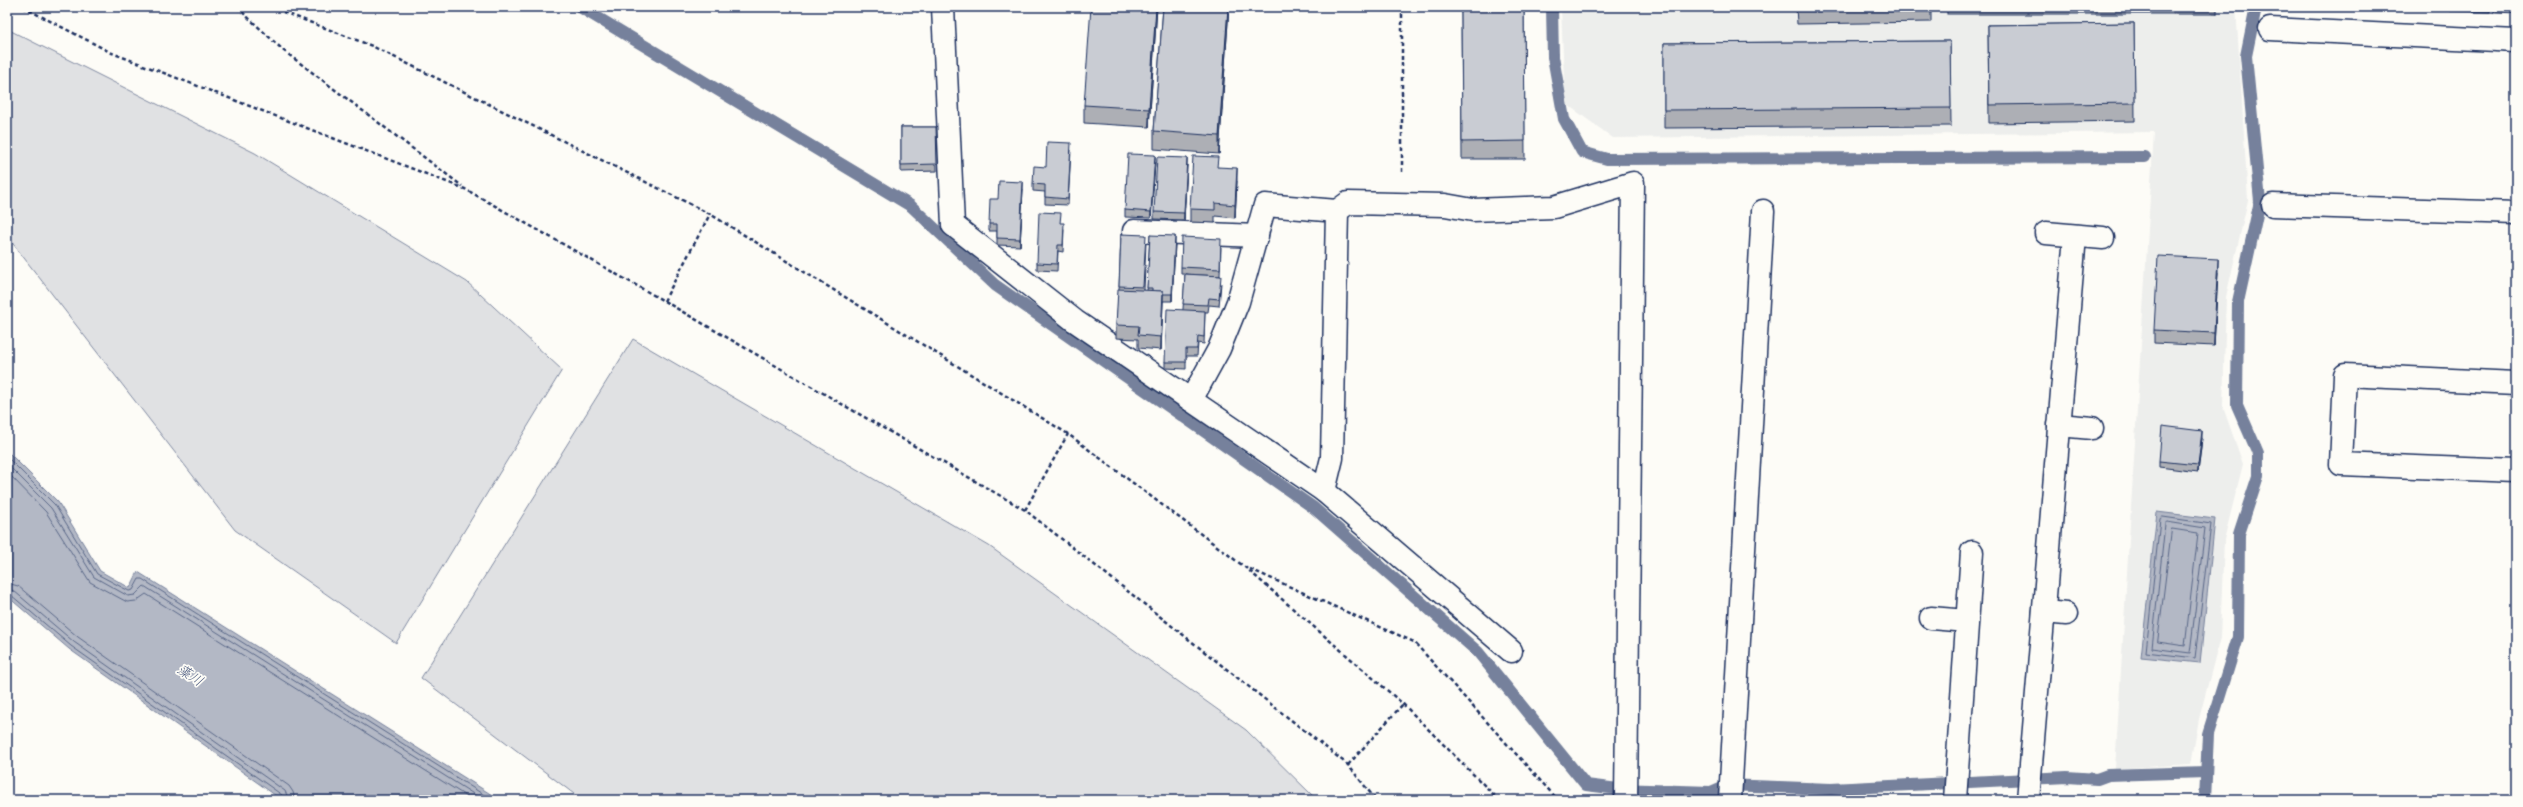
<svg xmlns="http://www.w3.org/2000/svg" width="2523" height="807" font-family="'Gochi Hand','Klee One',sans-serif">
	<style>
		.built { fill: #edeeec }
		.green { fill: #e0e1e3; stroke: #7e88a0 }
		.water { fill: #b3b8c5; stroke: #76819c }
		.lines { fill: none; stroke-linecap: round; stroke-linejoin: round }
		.shore { stroke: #586687; stroke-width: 1 }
		.stream { stroke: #76819c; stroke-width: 12 }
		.minor-casing { stroke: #1b2f5e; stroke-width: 25 }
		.path { stroke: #1b2f5e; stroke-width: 2.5; stroke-dasharray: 4 3; stroke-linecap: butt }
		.minor { stroke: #fdfcf7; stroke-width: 22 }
		.wall { fill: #adafb5; stroke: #1b2f5e }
		.shaded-wall { fill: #8d8f94; stroke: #1b2f5e }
		.building { fill: #c9ccd3; stroke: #1b2f5e }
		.labels { text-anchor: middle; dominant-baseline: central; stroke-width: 3.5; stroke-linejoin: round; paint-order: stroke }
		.water-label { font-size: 14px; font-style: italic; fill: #49587d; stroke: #fdfcf7 }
	</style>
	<rect width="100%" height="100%" fill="#fdfcf7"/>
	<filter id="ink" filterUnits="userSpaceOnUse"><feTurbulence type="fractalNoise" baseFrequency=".025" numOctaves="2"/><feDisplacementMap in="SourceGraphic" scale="8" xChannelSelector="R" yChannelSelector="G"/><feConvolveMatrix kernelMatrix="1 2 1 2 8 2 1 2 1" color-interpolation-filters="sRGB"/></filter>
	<g filter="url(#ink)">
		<path class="built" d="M 1561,7 L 2236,7 L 2248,200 L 2226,297 L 2223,407 L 2243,464 L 2224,540 L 2220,638 L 2199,719 L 2191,764 L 2115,769 L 2154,132 L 1613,138 L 1565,103 Z"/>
		<g class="green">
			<path d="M 7,29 L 255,153 L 467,282 L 562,370 L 396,643 L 235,530 L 7,236 Z"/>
			<path d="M 633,339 L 989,546 L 1246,730 L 1317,800 L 582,800 L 421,678 Z"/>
		</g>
		<g class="water">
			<path d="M 7,451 L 58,502 L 100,571 L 130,588 L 138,572 L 500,800 L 282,800 L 69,649 L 7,596 Z"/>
			<path d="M 2157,512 L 2215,519 L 2200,663 L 2141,657 Z"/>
		</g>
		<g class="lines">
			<g class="shore">
				<path d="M 7,457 L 55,505 L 97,574 L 129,591 L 133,590 L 139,579 L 142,579 L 492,800"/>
				<path d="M 7,464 L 51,508 L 94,577 L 128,596 L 135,595 L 144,586 L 483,800"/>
				<path d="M 7,472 L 46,512 L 90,582 L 127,602 L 136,601 L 146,594 L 472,800"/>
				<path d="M 2163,517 L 2211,524 L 2195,658 L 2146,652 L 2160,519 Z"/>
				<path d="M 2167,522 L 2205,528 L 2190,653 L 2152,648 L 2165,524 Z"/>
				<path d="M 2172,529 L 2198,533 L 2185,646 L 2158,642 Z"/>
				<path d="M 7,583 L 18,586 L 78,637 L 289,786 L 293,792 L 295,800"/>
				<path d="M 7,589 L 14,591 L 74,642 L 285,791 L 289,800"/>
				<path d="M 7,594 L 11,595 L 71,646 L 282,795 L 284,800"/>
			</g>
			<g class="stream">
				<path d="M 580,7 L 911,206 L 995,285 L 1314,508 L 1478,652 L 1586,785 L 1618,789 L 1711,792 L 1727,785 L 1831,789 L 2067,777 L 2097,779 L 2108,775 L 2206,772"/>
				<path d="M 1552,7 L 1553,57 L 1564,119 L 1582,152 L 1607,159 L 2145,157"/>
				<path d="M 2205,800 L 2208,734 L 2238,637 L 2239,534 L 2258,476 L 2258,453 L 2237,405 L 2238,302 L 2260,201 L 2246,56 L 2256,7"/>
			</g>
			<defs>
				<g id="minor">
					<path d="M 943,7 L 953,225 L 1075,321 L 1324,491 L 1511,651"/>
					<path d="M 2270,29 L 2516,41"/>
					<path d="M 2273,205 L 2516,213"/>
					<path d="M 1134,231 L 1257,236"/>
					<path d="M 2046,233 L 2103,238"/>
					<path d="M 2516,383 L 2345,375 L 2341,464 L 2516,471"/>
					<path d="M 1191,400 L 1219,349 L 1238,302 L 1265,205 L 1337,211 L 1348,203 L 1445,205 L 1473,210 L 1554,207 L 1633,183 L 1626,800"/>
					<path d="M 2059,425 L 2092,428"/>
					<path d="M 1324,491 L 1332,458 L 1337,211"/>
					<path d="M 2044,612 L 2066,614"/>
					<path d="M 1931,618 L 1967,621"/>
					<path d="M 1730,800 L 1763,211"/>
					<path d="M 1955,800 L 1972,552"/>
					<path d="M 2028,800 L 2075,236"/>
				</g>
			</defs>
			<use href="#minor" class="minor-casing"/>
			<g class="path">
				<path d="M 23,7 L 112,53 L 465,189 L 664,301 L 1025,510 L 1348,765 L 1376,800"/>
				<path d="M 237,7 L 284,51 L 462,186"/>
				<path d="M 270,7 L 372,46 L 710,214 L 1068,434 L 1246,568 L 1403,704 L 1499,800"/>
				<path d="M 1402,172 L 1402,7"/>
				<path d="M 664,301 L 710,214"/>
				<path d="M 1025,510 L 1068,434"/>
				<path d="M 1250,569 L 1414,642 L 1558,800"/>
				<path d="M 1348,765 L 1403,704"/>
			</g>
			<use href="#minor" class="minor"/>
		</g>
		<g class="wall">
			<path d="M 1157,7 L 1149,127 L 1084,123 L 1084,105 Z"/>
			<path d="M 1163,7 L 1229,7 L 1219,154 L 1154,149 L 1154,131 Z"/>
			<path d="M 1461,7 L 1524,7 L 1525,159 L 1462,159 Z"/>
			<path d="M 1796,7 L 1931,7 L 1931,22 L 1797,24 Z"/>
			<rect x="1947" y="7" width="270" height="7"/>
			<path d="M 2404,7 L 2444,7 L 2444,9 L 2404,8 Z"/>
			<path d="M 2449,7 L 2490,7 L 2490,12 L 2449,11 Z"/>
			<path d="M 2494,7 L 2516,7 L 2516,14 L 2494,13 Z"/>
			<path d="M 2134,23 L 2135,121 L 1989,123 L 1988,25 Z"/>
			<path d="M 1950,41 L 1951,126 L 1664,128 L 1664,43 Z"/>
			<path d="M 901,127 L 936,127 L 937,171 L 901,172 Z"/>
			<path d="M 1071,150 L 1068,205 L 1045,204 L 1045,192 L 1033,191 L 1033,184 L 1046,167 Z"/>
			<path d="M 1155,162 L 1151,218 L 1125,217 L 1125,210 Z"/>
			<path d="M 1187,165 L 1184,220 L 1154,219 L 1154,212 Z"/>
			<path d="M 1218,167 L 1237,181 L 1235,218 L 1215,216 L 1215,223 L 1190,222 L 1190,209 Z"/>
			<path d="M 1023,189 L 1020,246 L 997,245 L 997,231 L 989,231 L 989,224 L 998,199 Z"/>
			<path d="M 1060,223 L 1064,229 L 1063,252 L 1058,251 L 1057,271 L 1037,270 L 1037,263 Z"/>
			<path d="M 1121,234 L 1146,242 L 1144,290 L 1147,291 L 1150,235 L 1175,243 L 1172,301 L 1163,301 L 1161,350 L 1138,348 L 1138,339 L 1116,338 L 1116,325 L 1119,289 Z"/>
			<path d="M 1221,246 L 1220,276 L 1181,274 L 1181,267 Z"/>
			<path d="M 2218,272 L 2214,346 L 2154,343 L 2154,330 Z"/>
			<path d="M 1185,274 L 1221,283 L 1219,306 L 1209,305 L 1208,312 L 1205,312 L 1204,344 L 1198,343 L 1197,356 L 1186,356 L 1186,369 L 1165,368 L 1165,362 L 1183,309 Z"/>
			<path d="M 2202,438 L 2198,472 L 2159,467 L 2159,461 Z"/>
		</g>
		<g class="shaded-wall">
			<path d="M 1156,7 L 1157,7 L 1149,127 L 1149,109 Z"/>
			<path d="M 1228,7 L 1229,7 L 1219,154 L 1219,136 Z"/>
			<path d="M 1155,155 L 1155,162 L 1151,218 L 1151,212 Z"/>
			<path d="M 1187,158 L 1187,165 L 1184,220 L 1184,213 Z"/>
			<path d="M 1237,168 L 1237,181 L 1235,218 L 1235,205 Z"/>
			<path d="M 1023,182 L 1023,189 L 1020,246 L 1020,239 Z"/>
			<path d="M 1175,236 L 1175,243 L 1172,301 L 1172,294 Z"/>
			<path d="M 2218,259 L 2218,272 L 2214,346 L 2214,333 Z"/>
			<path d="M 1163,291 L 1163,304 L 1161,350 L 1161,337 Z"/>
			<path d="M 2202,431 L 2202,438 L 2198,472 L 2198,465 Z"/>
		</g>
		<g class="building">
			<path d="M 1091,7 L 1156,7 L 1149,109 L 1084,105 Z"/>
			<path d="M 1163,7 L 1228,7 L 1219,136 L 1154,131 Z"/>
			<path d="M 1461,7 L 1524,7 L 1525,141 L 1462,142 Z"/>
			<path d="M 2134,23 L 2135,103 L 1989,105 L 1988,25 Z"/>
			<path d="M 1950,41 L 1951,108 L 1664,110 L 1664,43 Z"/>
			<path d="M 901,127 L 936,127 L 937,164 L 901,165 Z"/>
			<path d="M 1047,142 L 1071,143 L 1068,199 L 1045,197 L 1045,185 L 1033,184 L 1034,166 L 1046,167 Z"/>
			<path d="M 1128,154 L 1155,155 L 1151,212 L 1125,210 Z"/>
			<path d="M 1193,156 L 1218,157 L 1217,167 L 1237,168 L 1235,205 L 1215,203 L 1215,210 L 1190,209 Z"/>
			<path d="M 1157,157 L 1187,158 L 1184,213 L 1154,212 Z"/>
			<path d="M 999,181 L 1023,182 L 1020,239 L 997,238 L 997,224 L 989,224 L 990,199 L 998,199 Z"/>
			<path d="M 1039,212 L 1061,213 L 1060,223 L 1064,223 L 1063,245 L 1058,245 L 1057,264 L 1037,263 Z"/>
			<path d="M 1121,234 L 1146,235 L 1143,287 L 1119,286 Z"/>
			<path d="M 1150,235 L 1175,236 L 1172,294 L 1163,294 L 1163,291 L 1152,291 L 1152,288 L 1147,288 Z"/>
			<path d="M 1182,237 L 1221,239 L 1220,269 L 1181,267 Z"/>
			<path d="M 2158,256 L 2218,259 L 2214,333 L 2154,330 Z"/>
			<path d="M 1185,274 L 1221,276 L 1219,299 L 1209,298 L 1208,305 L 1183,304 Z"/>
			<path d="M 1118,289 L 1163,291 L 1161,337 L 1138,335 L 1139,326 L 1116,325 Z"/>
			<path d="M 1167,309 L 1205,311 L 1204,337 L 1198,336 L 1197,349 L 1186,349 L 1186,362 L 1165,362 Z"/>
			<path d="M 2162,426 L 2202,431 L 2198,465 L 2159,461 Z"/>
		</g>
	</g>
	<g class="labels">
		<g class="water-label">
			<text transform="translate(189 677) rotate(33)">藻川</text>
		</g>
	</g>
	<rect width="2523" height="807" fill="none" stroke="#fdfcf7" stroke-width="24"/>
	<rect x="12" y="12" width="2499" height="783" fill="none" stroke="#1b2f5e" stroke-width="1.5" filter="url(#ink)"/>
</svg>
